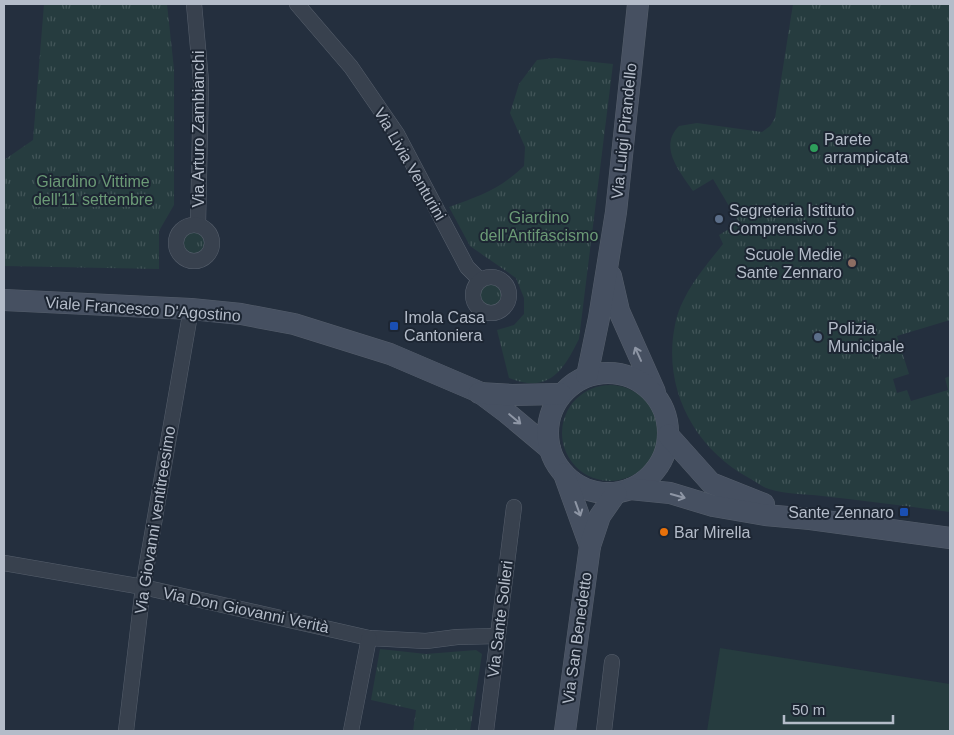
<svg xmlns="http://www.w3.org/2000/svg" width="954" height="735" font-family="Arial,sans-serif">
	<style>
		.grass { fill: url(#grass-tufts) }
		.pitch { fill: #263c3f }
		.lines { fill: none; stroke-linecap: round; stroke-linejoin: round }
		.street-casing { stroke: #565f6c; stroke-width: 16 }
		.secondary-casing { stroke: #565f6c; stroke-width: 22 }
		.street { stroke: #38414e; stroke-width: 15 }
		.secondary { stroke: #465061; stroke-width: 21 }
		.oneway { stroke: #8e96a5 }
		.leisure-dot { fill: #2e9e5b; stroke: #1d2633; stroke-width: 2 }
		.service-dot { fill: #5c6f8a; stroke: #1d2633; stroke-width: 2 }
		.education-dot { fill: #8d6e63; stroke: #1d2633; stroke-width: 2 }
		.transit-dot { fill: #1a4fb4; stroke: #1d2633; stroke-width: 2 }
		.food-dot { fill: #e8710a; stroke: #1d2633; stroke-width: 2 }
		.labels { text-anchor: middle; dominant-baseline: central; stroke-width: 4; stroke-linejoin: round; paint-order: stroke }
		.street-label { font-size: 16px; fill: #b4bcc9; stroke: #1d2633 }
		.poi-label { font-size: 16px; fill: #b4bcc9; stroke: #1d2633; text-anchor: start }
		.park-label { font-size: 16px; fill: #6b9a76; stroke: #1d2633 }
	</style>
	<defs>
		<pattern id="grass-tufts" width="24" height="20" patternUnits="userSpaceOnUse" patternTransform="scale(1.25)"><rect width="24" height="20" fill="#263c3f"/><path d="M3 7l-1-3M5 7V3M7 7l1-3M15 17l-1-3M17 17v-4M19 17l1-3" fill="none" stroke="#435659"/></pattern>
	</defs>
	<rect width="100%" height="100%" fill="#242f3e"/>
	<g class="grass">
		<path d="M 44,4 L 167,4 L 174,69 L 174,205 L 159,231 L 159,269 L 4,266 L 4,160 L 33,140 Z"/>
		<path d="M 793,4 L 950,4 L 950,320 L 897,336 L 909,374 L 893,379 L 897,393 L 907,390 L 911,401 L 948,390 L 945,378 L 950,376 L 950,512 C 907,506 865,501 822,496 C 805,494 785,494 769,489 C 762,487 755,481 749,478 C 694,448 662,388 675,325 C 681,294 704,268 723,244 L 719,235 L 739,223 L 713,179 L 693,191 C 680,172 658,147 679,126 L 697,123 L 762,132 L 770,126 L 775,118 Z"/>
		<path d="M 555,58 L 613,64 L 579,339 C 563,371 549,394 509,378 L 497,330 L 514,325 L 524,314 L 524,298 L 516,278 L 470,246 L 449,207 C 480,196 500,189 524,166 L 525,147 L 510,113 L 519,84 L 537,60 Z"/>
		<circle cx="194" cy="243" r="11"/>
		<circle cx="492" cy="296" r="14"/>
		<circle cx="610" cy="433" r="48"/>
		<path d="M 380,649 L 426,654 L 476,650 L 482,654 L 470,731 L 413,731 L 416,710 L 371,700 Z"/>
	</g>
	<path class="pitch" d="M 720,648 L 950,684 L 950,731 L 707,731 Z"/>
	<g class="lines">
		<defs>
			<g id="street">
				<path d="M 194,4 L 201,81 L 198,225"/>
				<path d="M 297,4 L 351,67 L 397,134 L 467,267 L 480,280"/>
				<circle cx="194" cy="243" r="18"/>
				<circle cx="491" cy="295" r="18"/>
				<path d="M 4,563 L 143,587 L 369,638 L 426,641 L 457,637 L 498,636"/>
				<path d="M 126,731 L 143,587 L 191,309"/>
				<path d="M 351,731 L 369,638"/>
				<path d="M 486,731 L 514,507"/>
				<path d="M 604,731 L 612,662"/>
			</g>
			<g id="secondary">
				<path d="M 611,276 L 619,311 L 655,392"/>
				<path d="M 4,300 L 191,309 L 241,314 L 294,324 L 390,354 L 479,392 L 507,413 L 550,449"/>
				<circle cx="608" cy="433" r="60"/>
				<path d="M 587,376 L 599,318 L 616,212 L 638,4"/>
				<path d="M 479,393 L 512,395 L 561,394"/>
				<path d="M 668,435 L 711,483 L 764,504"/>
				<path d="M 564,474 L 590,546"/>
				<path d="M 630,489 L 670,493 L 713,506 L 765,515 L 810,519 L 950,538"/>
				<path d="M 565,731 L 590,546 L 600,516 L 616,493"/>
			</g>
		</defs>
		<use href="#street" class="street-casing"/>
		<use href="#secondary" class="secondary-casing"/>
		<use href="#street" class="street"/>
		<use href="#secondary" class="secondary"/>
	</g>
	<defs><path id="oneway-shaft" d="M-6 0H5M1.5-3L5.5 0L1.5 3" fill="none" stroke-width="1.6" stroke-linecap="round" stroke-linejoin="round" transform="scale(1.25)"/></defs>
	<g class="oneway">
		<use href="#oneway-shaft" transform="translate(638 354) rotate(-114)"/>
		<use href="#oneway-shaft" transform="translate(515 419) rotate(40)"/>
		<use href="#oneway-shaft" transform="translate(678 496) rotate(16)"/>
		<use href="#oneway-shaft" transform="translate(578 509) rotate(70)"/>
	</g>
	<circle class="leisure-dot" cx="814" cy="148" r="5"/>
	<g class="service-dot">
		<circle cx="719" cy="219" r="5"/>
		<circle cx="818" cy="337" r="5"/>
	</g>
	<circle class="education-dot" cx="852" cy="263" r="5"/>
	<g class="transit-dot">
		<rect x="389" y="321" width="10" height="10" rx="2.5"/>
		<rect x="899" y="507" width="10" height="10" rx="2.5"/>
	</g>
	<circle class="food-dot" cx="664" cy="532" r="5"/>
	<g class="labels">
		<g class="street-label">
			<text transform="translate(198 129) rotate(-90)">Via Arturo Zambianchi</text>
			<text transform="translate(624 131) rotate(-84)">Via Luigi Pirandello</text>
			<text transform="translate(410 164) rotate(60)">Via Livia Venturini</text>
			<text transform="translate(143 309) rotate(4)">Viale Francesco D'Agostino</text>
			<text transform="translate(155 520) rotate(-81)">Via Giovanni ventitreesimo</text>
			<text transform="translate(246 610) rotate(12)">Via Don Giovanni Verità</text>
			<text transform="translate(500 619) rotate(-83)">Via Sante Solieri</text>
			<text transform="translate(577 638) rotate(-82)">Via San Benedetto</text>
		</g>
		<g class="poi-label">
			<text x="824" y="139">Parete<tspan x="824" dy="18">arrampicata</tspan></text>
			<text x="729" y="210">Segreteria Istituto<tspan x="729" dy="18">Comprensivo 5</tspan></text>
			<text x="842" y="254" text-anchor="end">Scuole Medie<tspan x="842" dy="18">Sante Zennaro</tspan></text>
			<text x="404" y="317">Imola Casa<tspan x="404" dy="18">Cantoniera</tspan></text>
			<text x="828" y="328">Polizia<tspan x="828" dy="18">Municipale</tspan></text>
			<text x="894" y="512" text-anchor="end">Sante Zennaro</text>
			<text x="674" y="532">Bar Mirella</text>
		</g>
		<g class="park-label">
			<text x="93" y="181">Giardino Vittime<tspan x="93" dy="18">dell'11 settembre</tspan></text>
			<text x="539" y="217">Giardino<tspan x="539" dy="18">dell'Antifascismo</tspan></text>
		</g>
	</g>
	<rect width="954" height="735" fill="none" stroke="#b4bcc9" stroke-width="10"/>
	<path d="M784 715v8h109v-8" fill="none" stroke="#b4bcc9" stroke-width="2.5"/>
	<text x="792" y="715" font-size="15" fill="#b4bcc9" stroke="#1d2633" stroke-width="4" paint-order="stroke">50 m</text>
</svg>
